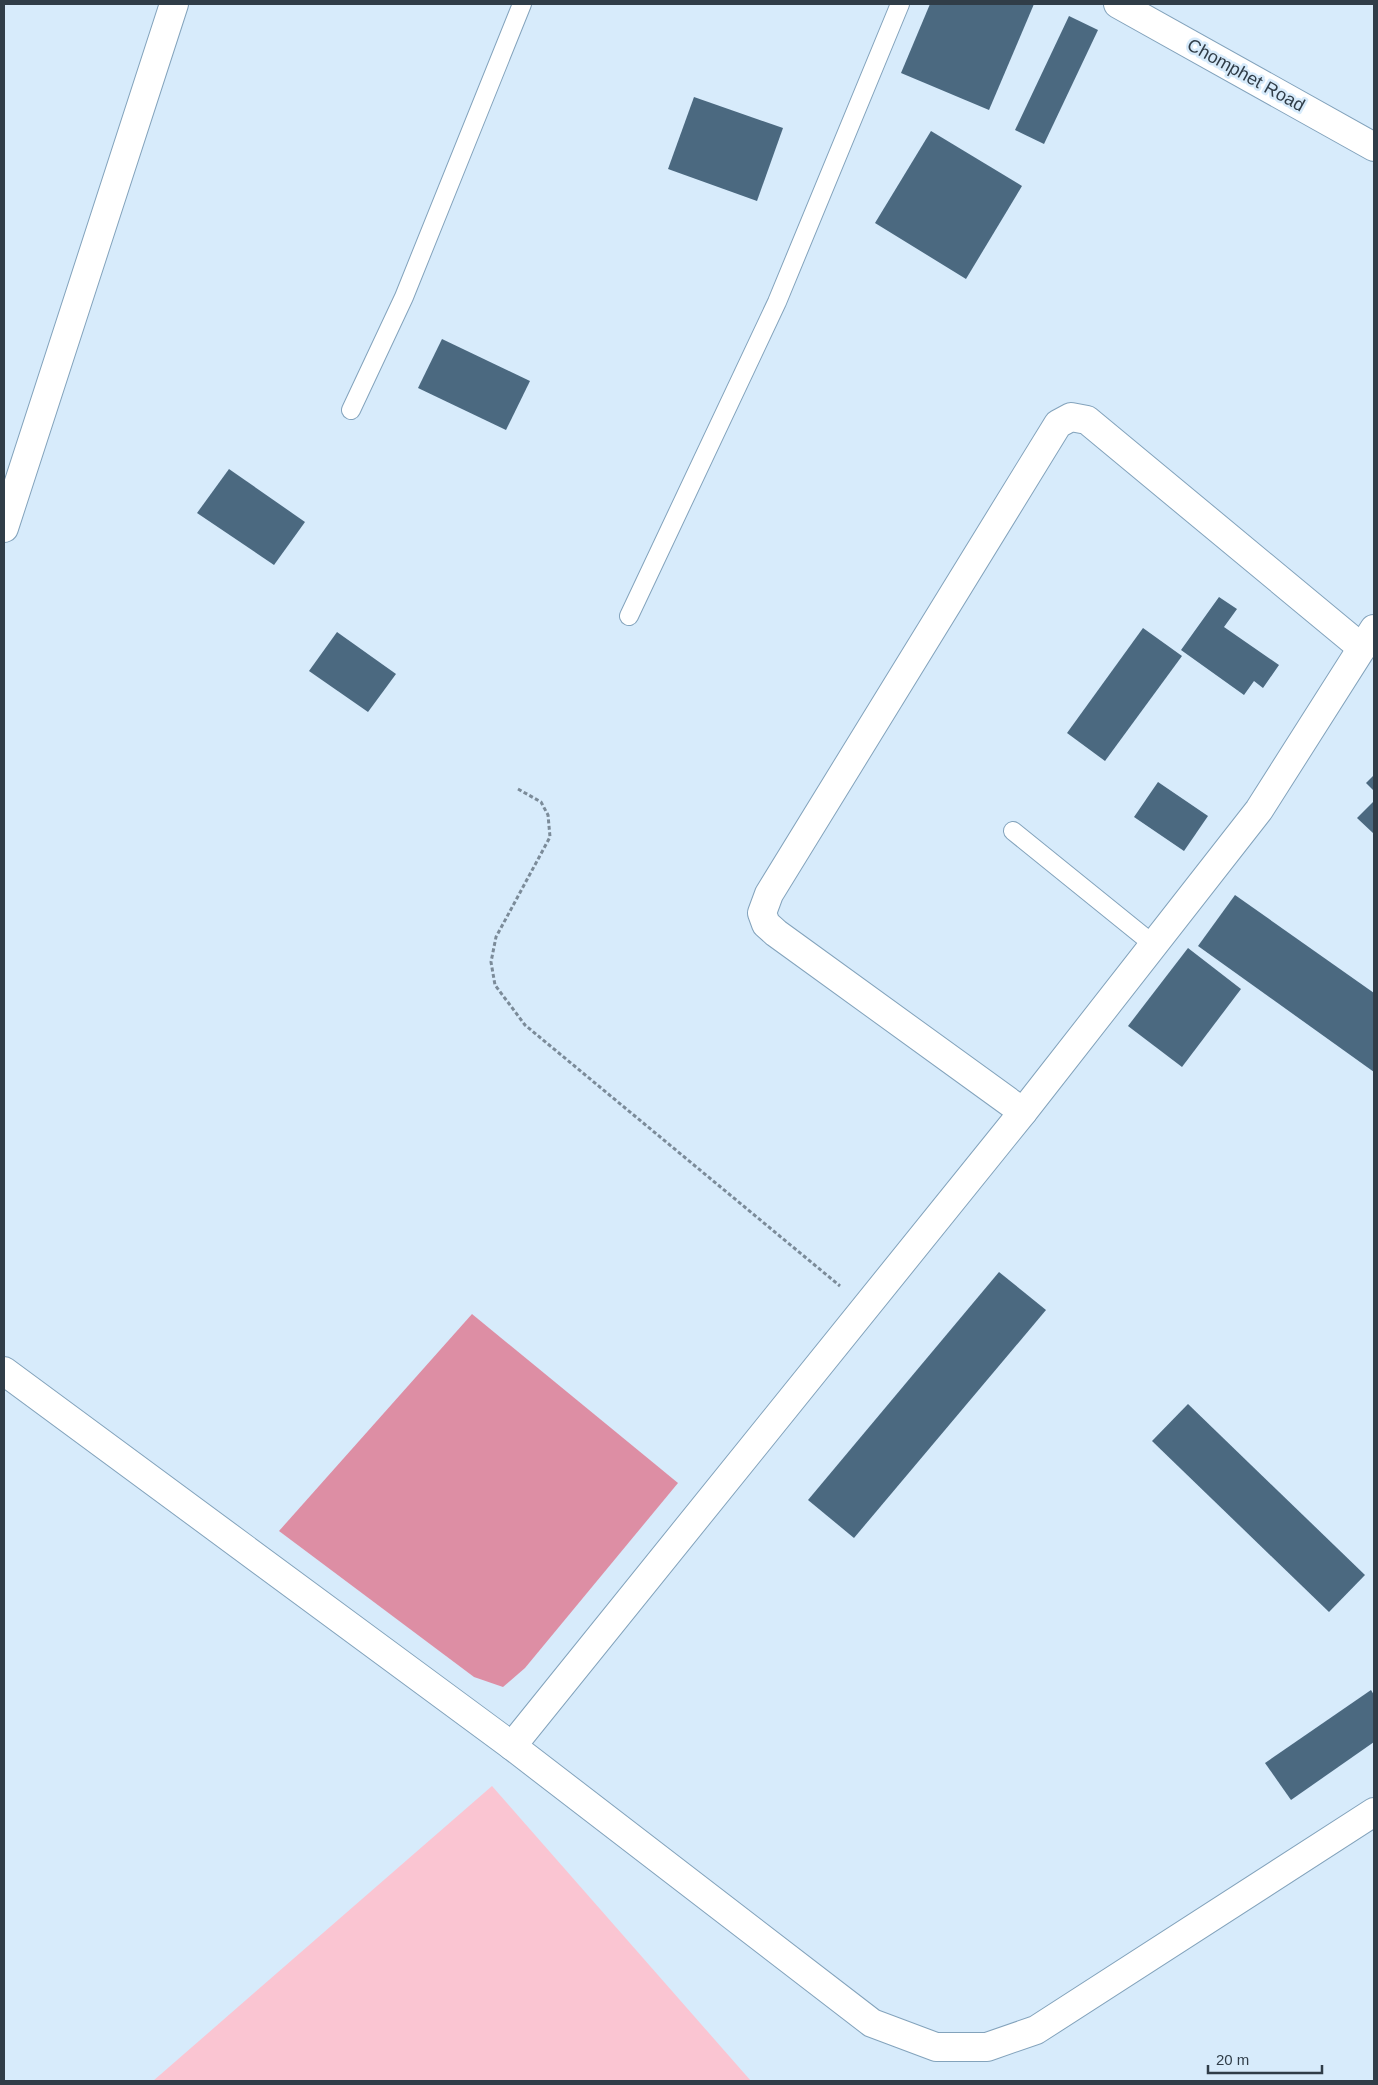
<svg xmlns="http://www.w3.org/2000/svg" width="1378" height="2085" font-family="Arial,sans-serif">
	<style>
		.green { fill: #fac5d2 }
		.forest { fill: #dd8ea4 }
		.building { fill: #4b6980 }
		.lines { fill: none; stroke-linecap: round; stroke-linejoin: round }
		.service-casing { stroke: #83a3bc; stroke-width: 20 }
		.minor-casing { stroke: #83a3bc; stroke-width: 30 }
		.path { stroke: #7b8b99; stroke-width: 3; stroke-dasharray: 4 2.5; stroke-linecap: butt }
		.service { stroke: #fff; stroke-width: 18 }
		.minor { stroke: #fff; stroke-width: 28 }
		.labels { text-anchor: middle; dominant-baseline: central; stroke-width: 5; stroke-linejoin: round; paint-order: stroke }
		.street-label { font-size: 18px; fill: #303d48; stroke: #d7ebfb }
	</style>
	<rect width="100%" height="100%" fill="#d7ebfb"/>
	<path class="green" d="M 492,1786 L 751,2081 L 153,2081 Z"/>
	<path class="forest" d="M 472,1314 L 678,1483 L 525,1668 L 503,1687 L 474,1677 L 279,1531 Z"/>
	<g class="building">
		<path d="M 930,4 L 1034,4 L 989,110 L 901,73 Z"/>
		<path d="M 1069,16 L 1098,30 L 1044,144 L 1015,130 Z"/>
		<path d="M 694,97 L 783,128 L 757,201 L 668,169 Z"/>
		<path d="M 931,131 L 1022,186 L 966,279 L 875,223 Z"/>
		<path d="M 442,339 L 530,381 L 506,430 L 418,388 Z"/>
		<path d="M 229,469 L 305,522 L 274,565 L 197,513 Z"/>
		<path d="M 1219,597 L 1237,609 L 1224,627 L 1279,665 L 1263,688 L 1254,681 L 1244,695 L 1181,650 Z"/>
		<path d="M 1143,628 L 1182,656 L 1105,761 L 1067,733 Z"/>
		<path d="M 337,632 L 396,674 L 368,712 L 309,671 Z"/>
		<path d="M 1374,775 L 1374,791 L 1366,783 Z"/>
		<path d="M 1158,782 L 1208,816 L 1184,851 L 1134,817 Z"/>
		<path d="M 1374,801 L 1374,834 L 1357,818 Z"/>
		<path d="M 1235,895 L 1374,993 L 1374,1072 L 1198,946 Z"/>
		<path d="M 1188,948 L 1241,989 L 1182,1067 L 1128,1026 Z"/>
		<path d="M 999,1272 L 1046,1310 L 854,1538 L 808,1500 Z"/>
		<path d="M 1188,1404 L 1365,1575 L 1329,1612 L 1152,1441 Z"/>
		<path d="M 1371,1690 L 1374,1695 L 1374,1742 L 1291,1800 L 1265,1763 Z"/>
	</g>
	<g class="lines">
		<defs>
			<g id="service">
				<path d="M 351,410 L 404,297 L 522,4"/>
				<path d="M 629,616 L 777,302 L 900,4"/>
				<path d="M 1013,831 L 1154,945"/>
			</g>
			<g id="minor">
				<path d="M 1118,4 L 1374,147"/>
				<path d="M 4,528 L 174,4"/>
				<path d="M 1023,1112 L 776,933 L 766,924 L 762,913 L 769,894 L 1058,424 L 1071,417 L 1087,420 L 1362,648"/>
				<path d="M 4,1371 L 512,1746 L 872,2023 L 936,2047 L 987,2047 L 1036,2030 L 1374,1812"/>
				<path d="M 512,1746 L 1023,1112 L 1259,810 L 1374,629"/>
			</g>
		</defs>
		<use href="#service" class="service-casing"/>
		<use href="#minor" class="minor-casing"/>
		<path class="path" d="M 518,789 L 541,802 L 548,815 L 550,837 L 496,937 L 491,962 L 495,985 L 525,1025 L 840,1286"/>
		<use href="#service" class="service"/>
		<use href="#minor" class="minor"/>
	</g>
	<g class="labels">
		<g class="street-label">
			<text transform="translate(1246 75) rotate(29)">Chomphet Road</text>
		</g>
	</g>
	<rect width="1378" height="2085" fill="none" stroke="#303d48" stroke-width="10"/>
	<path d="M1208 2065v8h114v-8" fill="none" stroke="#303d48" stroke-width="2.5"/>
	<text x="1216" y="2065" font-size="15" fill="#303d48" stroke="#d7ebfb" stroke-width="4" paint-order="stroke">20 m</text>
</svg>
